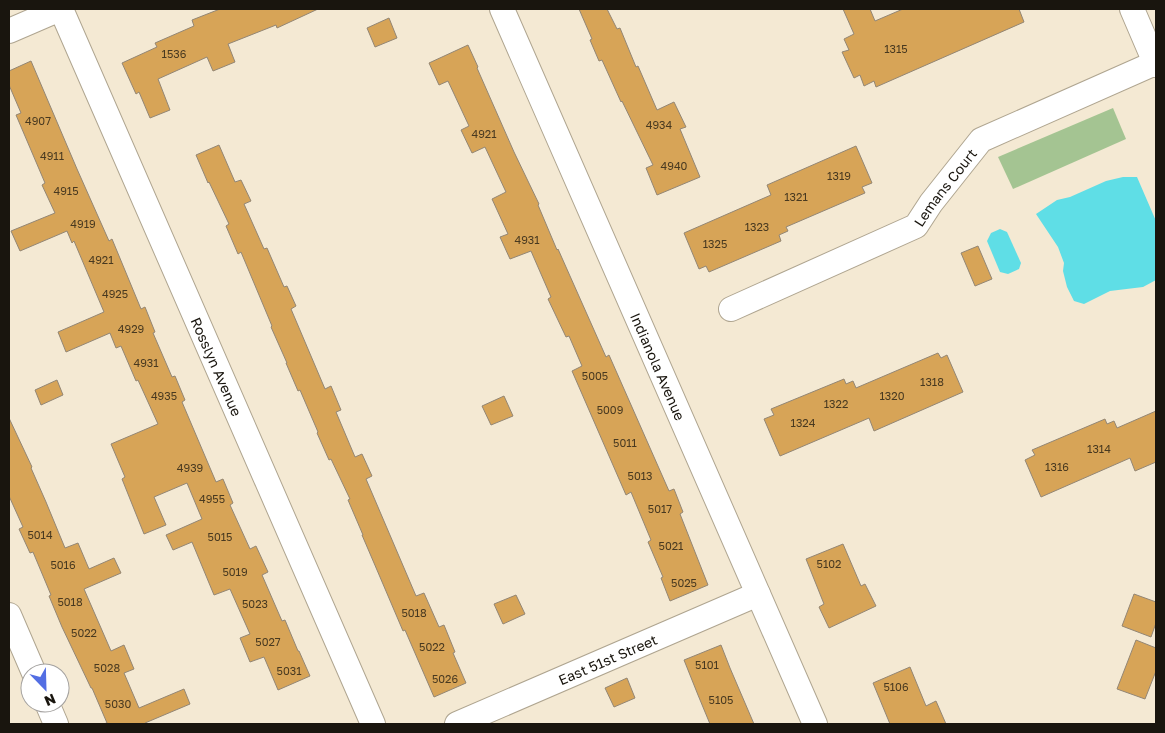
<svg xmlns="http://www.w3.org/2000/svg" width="1165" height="733" font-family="'Golos Text',sans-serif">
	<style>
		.green { fill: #a4c492 }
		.water { fill: #5fdee6 }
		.building { fill: #d7a457; stroke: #938674 }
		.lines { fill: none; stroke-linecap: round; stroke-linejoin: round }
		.minor-casing { stroke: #afa590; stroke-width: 26 }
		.minor { stroke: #fff; stroke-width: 24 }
		.labels { text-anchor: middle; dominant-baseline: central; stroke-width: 5; stroke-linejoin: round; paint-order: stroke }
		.number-label { font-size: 11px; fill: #483920 }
		.street-label { font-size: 14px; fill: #19150e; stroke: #fff }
	</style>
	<rect width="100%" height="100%" fill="#f4e9d3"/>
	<path class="green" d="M 1113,108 L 1126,139 L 1013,189 L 998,157 Z"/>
	<g class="water">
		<path d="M 1123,177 L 1137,177 L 1156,221 L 1156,280 L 1143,287 L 1110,291 L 1084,304 L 1074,301 L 1067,287 L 1063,271 L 1064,263 L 1058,247 L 1036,214 L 1057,200 L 1070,197 L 1106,181 Z"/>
		<path d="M 1000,229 L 1007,232 L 1021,263 L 1019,269 L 1008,274 L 1000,272 L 987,241 L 991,233 Z"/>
	</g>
	<g class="building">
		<path d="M 220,9 L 318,9 L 277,28 L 276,25 L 228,44 L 235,62 L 213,71 L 207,57 L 158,79 L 170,110 L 150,118 L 139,92 L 136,94 L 122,63 L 157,47 L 155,43 L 194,26 L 192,20 Z"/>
		<path d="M 579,9 L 607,9 L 617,29 L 620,28 L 636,67 L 638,66 L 657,110 L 674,102 L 686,127 L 680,129 L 700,177 L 657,195 L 646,168 L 653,165 L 622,101 L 621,102 L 602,60 L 599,61 L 590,40 L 592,39 Z"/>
		<path d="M 843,9 L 870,9 L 875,21 L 903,9 L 1019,9 L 1024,22 L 876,87 L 874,81 L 864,86 L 860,75 L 854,78 L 842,52 L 849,50 L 844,39 L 854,34 Z"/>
		<path d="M 389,18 L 397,38 L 375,47 L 367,28 Z"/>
		<path d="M 468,45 L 478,67 L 477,68 L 514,152 L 539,204 L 538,205 L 557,250 L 558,249 L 606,357 L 609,355 L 669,491 L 674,489 L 683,512 L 680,514 L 708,585 L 670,601 L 661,578 L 663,577 L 648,542 L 651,540 L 631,492 L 626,495 L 572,371 L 582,366 L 569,336 L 566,337 L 548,299 L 551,297 L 531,251 L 510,259 L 500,237 L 508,234 L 492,199 L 506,192 L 485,147 L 472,153 L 461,130 L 469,126 L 448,81 L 439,85 L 429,63 Z"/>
		<path d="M 31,61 L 77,169 L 109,241 L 112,239 L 141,309 L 145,307 L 155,332 L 153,333 L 172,377 L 175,376 L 185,400 L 182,402 L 216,482 L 223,479 L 233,503 L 230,505 L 250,549 L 256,546 L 268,572 L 262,575 L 282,621 L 285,620 L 298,651 L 299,651 L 310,676 L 278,690 L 264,657 L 250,662 L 240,638 L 250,634 L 230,589 L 214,595 L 192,542 L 173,550 L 166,535 L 202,519 L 187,483 L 154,497 L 166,525 L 144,534 L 122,479 L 125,477 L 111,444 L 158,424 L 138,380 L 136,381 L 121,346 L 116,348 L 110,333 L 66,352 L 58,332 L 104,312 L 74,241 L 72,243 L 67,231 L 20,251 L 11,231 L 55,213 L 42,185 L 45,183 L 16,115 L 21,113 L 9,85 L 9,71 Z"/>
		<path d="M 219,145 L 235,182 L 241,180 L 251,201 L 244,204 L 264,249 L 267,248 L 284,287 L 287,286 L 296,306 L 291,309 L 325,389 L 331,386 L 341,410 L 336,412 L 355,457 L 362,454 L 372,476 L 366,479 L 416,596 L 424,593 L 439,627 L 444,625 L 455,652 L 453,653 L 466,683 L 434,697 L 405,630 L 403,631 L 377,570 L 362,535 L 363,535 L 348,500 L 350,499 L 331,459 L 329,460 L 317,433 L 318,432 L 300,390 L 298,391 L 286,363 L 287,363 L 271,327 L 272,326 L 241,252 L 238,254 L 226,226 L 229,224 L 209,182 L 208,183 L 196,155 Z"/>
		<path d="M 856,146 L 872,183 L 862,187 L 865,193 L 786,227 L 788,231 L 779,235 L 781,241 L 709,272 L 706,266 L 699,269 L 684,233 L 771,195 L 767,185 Z"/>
		<path d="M 978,246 L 992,279 L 975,286 L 961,253 Z"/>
		<path d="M 938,353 L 941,358 L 947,355 L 963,392 L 874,431 L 869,418 L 780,456 L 764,419 L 774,415 L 771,409 L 844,379 L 846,384 L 853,381 L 856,388 Z"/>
		<path d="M 57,380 L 63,395 L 41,405 L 35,390 Z"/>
		<path d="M 504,396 L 513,416 L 491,425 L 482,406 Z"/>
		<path d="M 1156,411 L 1156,462 L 1135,471 L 1130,458 L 1041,497 L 1025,460 L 1035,455 L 1032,450 L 1105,419 L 1107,424 L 1114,421 L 1117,428 Z"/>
		<path d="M 9,418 L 32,467 L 31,468 L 46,502 L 65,548 L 78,543 L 89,569 L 114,558 L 121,573 L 84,589 L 111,651 L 124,645 L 134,669 L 124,673 L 139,708 L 184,689 L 190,704 L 145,723 L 146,724 L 103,724 L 107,723 L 92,688 L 91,688 L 62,627 L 49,596 L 51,595 L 33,552 L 30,553 L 19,529 L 23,527 L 9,496 Z"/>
		<path d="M 843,544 L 861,586 L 865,584 L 876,606 L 829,628 L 819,607 L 824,604 L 806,559 Z"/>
		<path d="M 1134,594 L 1156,602 L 1156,623 L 1151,637 L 1122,626 Z"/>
		<path d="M 516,595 L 525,614 L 503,624 L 494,604 Z"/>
		<path d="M 1136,640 L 1156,648 L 1156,671 L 1145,699 L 1117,689 Z"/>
		<path d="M 721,645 L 730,668 L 754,724 L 710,724 L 698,695 L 684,660 Z"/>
		<path d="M 910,667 L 926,706 L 936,701 L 946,724 L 890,724 L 873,683 Z"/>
		<path d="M 627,678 L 635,698 L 614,707 L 605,688 Z"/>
	</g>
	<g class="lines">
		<defs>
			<g id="minor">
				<path id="s1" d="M 61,9 L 373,724"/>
				<path id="s2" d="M 502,9 L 815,724"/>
				<path d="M 1132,9 L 1156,65"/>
				<path d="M 9,31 L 60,9"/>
				<path id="s3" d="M 731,309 L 916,226 L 931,203 L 981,140 L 1155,63"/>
				<path d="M 9,615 L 34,673"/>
				<path d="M 47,703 L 56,724"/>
				<path id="s4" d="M 457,724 L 758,594"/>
			</g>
		</defs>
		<use href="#minor" class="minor-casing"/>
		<use href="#minor" class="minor"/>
	</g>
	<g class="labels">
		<g class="number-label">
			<text x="896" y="48">1315</text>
			<text x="174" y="53">1536</text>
			<text x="38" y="120">4907</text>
			<text x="659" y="124">4934</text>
			<text x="484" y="133">4921</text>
			<text x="52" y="155">4911</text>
			<text x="674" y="165">4940</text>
			<text x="839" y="175">1319</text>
			<text x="66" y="190">4915</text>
			<text x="796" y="196">1321</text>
			<text x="83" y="223">4919</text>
			<text x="757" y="226">1323</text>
			<text x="527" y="239">4931</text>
			<text x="715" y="243">1325</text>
			<text x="101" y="259">4921</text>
			<text x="115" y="293">4925</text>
			<text x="131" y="328">4929</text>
			<text x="146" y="362">4931</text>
			<text x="595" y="375">5005</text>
			<text x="932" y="381">1318</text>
			<text x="164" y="395">4935</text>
			<text x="892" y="395">1320</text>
			<text x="836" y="403">1322</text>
			<text x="610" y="409">5009</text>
			<text x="803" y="422">1324</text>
			<text x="625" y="442">5011</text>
			<text x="1099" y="448">1314</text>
			<text x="1057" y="466">1316</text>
			<text x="190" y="467">4939</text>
			<text x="640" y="475">5013</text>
			<text x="212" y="498">4955</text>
			<text x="660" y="508">5017</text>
			<text x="40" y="534">5014</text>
			<text x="220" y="536">5015</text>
			<text x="671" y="545">5021</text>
			<text x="829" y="563">5102</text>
			<text x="63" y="564">5016</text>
			<text x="235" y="571">5019</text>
			<text x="684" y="582">5025</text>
			<text x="70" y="601">5018</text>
			<text x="255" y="603">5023</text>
			<text x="414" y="612">5018</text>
			<text x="84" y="632">5022</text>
			<text x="268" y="641">5027</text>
			<text x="432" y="646">5022</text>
			<text x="707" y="664">5101</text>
			<text x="107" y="667">5028</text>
			<text x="289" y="670">5031</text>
			<text x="445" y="678">5026</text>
			<text x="896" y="686">5106</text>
			<text x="721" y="699">5105</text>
			<text x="118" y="703">5030</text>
		</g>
		<g class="street-label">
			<text stroke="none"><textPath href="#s3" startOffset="251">Lemans Court</textPath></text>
			<text stroke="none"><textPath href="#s1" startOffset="390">Rosslyn Avenue</textPath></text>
			<text stroke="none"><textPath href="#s2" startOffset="390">Indianola Avenue</textPath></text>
			<text stroke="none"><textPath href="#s4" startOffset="164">East 51st Street</textPath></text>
		</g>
	</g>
	<rect width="1165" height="733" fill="none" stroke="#19150e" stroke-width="20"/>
	<g transform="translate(45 688) rotate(157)"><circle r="24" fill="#ffffff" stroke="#a3a19f"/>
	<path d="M0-4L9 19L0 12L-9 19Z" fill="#536ee3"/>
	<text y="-8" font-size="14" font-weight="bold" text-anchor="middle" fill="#19150e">N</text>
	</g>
</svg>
